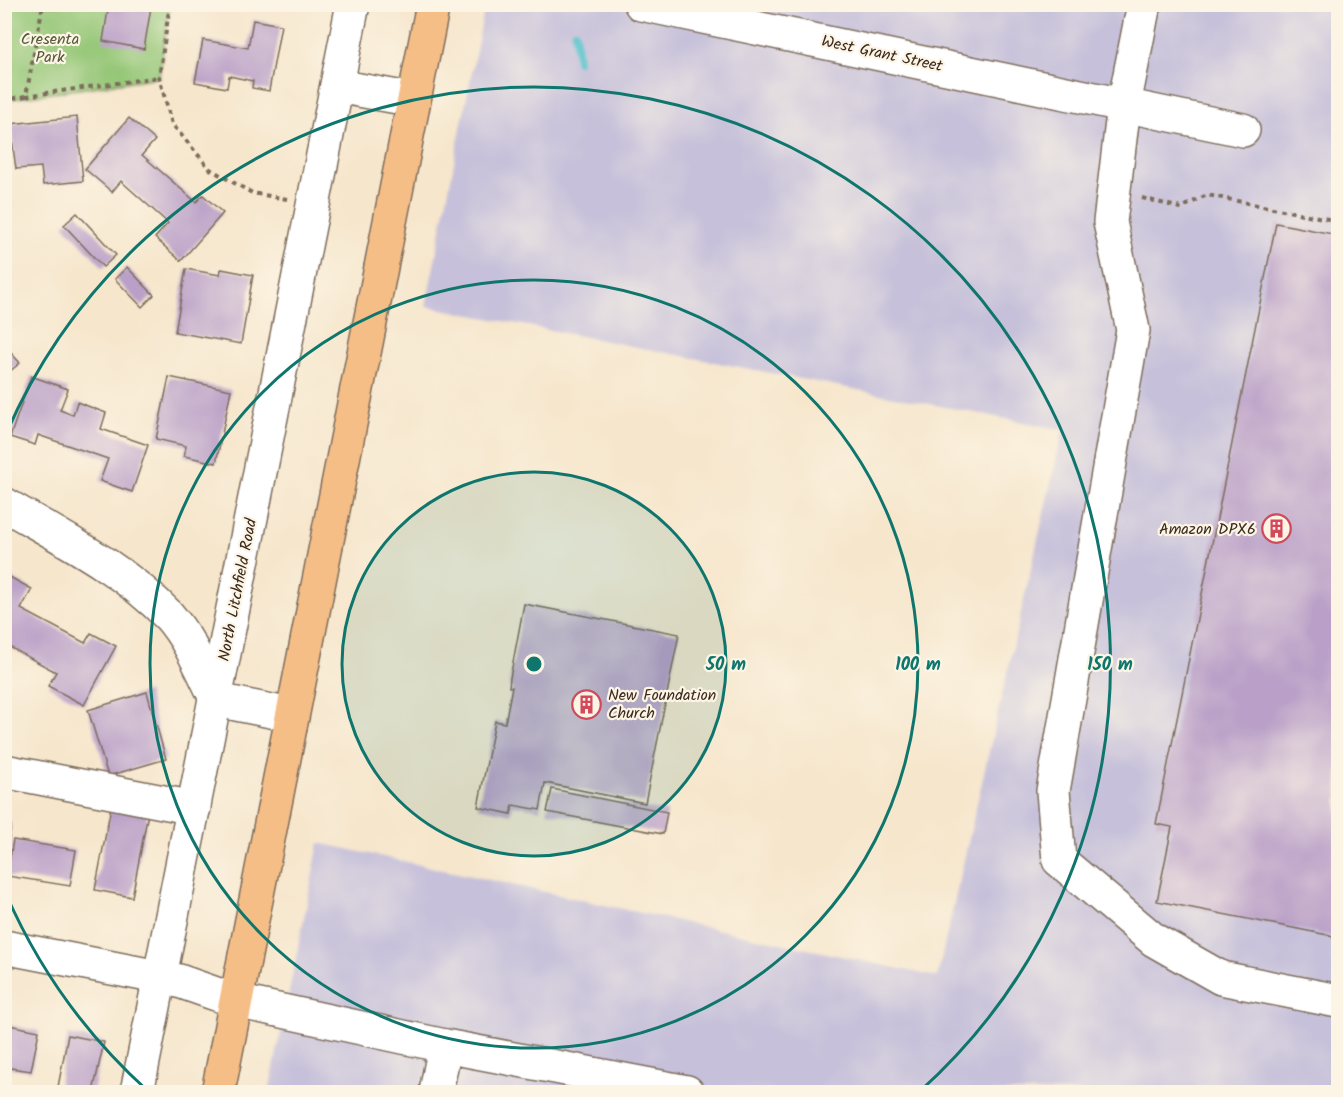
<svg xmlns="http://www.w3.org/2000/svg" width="1343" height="1097" font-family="Kalam,sans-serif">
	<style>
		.industrial { fill: #c6c0da }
		.green { fill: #96c778; stroke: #68784b; stroke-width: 1.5 }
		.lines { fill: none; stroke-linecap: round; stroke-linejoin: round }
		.stream { stroke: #55c2cd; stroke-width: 8 }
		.building { fill: #baa0c8 }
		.minor-casing { stroke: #7c6c5b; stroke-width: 36 }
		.major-casing { stroke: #7c6c5b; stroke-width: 36 }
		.path { stroke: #7c6c5b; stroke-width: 4; stroke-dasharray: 4.5 4.5; stroke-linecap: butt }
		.minor { stroke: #fff; stroke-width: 33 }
		.major { stroke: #f6be87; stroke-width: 33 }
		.ring { fill: none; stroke: #0f766e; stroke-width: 3 }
		.labels { text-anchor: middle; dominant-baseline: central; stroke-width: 4.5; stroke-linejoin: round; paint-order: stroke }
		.park-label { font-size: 16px; fill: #565939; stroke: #fcf5e5 }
		.street-label { font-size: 16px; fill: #3b2a1e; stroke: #fcf5e5 }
		.poi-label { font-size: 16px; fill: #3b2a1e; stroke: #fcf5e5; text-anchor: end }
		.centre { fill: #0f766e; stroke: #fcf5e5; stroke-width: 3 }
		.ring-label { font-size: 18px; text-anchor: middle; font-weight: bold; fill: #0f766e; stroke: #fcf5e5; stroke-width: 4.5; stroke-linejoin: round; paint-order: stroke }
	</style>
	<rect width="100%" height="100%" fill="#fcf5e5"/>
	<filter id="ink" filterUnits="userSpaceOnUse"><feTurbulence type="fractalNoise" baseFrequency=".0167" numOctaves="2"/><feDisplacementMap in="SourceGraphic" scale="12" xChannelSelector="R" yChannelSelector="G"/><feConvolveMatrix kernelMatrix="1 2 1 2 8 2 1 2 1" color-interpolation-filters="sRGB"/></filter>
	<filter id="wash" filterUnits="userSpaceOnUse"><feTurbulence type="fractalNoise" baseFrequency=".008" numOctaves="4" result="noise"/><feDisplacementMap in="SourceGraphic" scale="24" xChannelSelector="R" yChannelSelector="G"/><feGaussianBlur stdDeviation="1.35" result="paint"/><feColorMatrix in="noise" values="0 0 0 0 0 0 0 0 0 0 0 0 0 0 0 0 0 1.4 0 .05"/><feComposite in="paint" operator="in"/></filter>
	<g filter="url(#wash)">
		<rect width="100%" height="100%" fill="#f6e6cc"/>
		<path class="industrial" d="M 485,5 L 1338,5 L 1338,1092 L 269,1092 L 319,843 L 937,977 L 1063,430 L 426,306 Z"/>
		<path class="green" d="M 5,5 L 170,5 L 159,77 L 5,100 Z"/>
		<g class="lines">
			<path class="stream" d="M 575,32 L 578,61"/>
		</g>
		<g id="blocks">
			<g class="building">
				<path d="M 109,4 L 151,7 L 144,49 L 103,41 Z"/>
				<path d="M 253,20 L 281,25 L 269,91 L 252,88 L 253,81 L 229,76 L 227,88 L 195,82 L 203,40 L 248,48 Z"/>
				<path d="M 77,117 L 83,181 L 43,185 L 41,167 L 16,169 L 10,124 Z"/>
				<path d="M 129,118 L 155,140 L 142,155 L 196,202 L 203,195 L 223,213 L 181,261 L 155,238 L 168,223 L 121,181 L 112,192 L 85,169 Z"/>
				<path d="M 77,213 L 116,255 L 103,267 L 64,225 Z"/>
				<path d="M 1276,223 L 1338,235 L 1338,937 L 1157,901 L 1172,827 L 1156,824 Z"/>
				<path d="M 127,267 L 154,295 L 142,307 L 115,279 Z"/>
				<path d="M 186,269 L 220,275 L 221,269 L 253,275 L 241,344 L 175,332 Z"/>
				<path d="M 4,345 L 20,363 L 4,376 Z"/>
				<path d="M 31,376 L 68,389 L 60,410 L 73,415 L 77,402 L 106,413 L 101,429 L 148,445 L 132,492 L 100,481 L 108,459 L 38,435 L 35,445 L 10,437 Z"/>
				<path d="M 169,377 L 231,390 L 216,463 L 184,456 L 186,446 L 156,439 Z"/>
				<path d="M 4,574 L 32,589 L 21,609 L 85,643 L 91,633 L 116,646 L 84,705 L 48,686 L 56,672 L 4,644 Z"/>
				<path d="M 524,604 L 679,634 L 645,803 L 545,783 L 540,810 L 513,805 L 511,814 L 478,807 L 495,721 L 505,723 L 512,687 L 509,687 L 510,678 Z"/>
				<path d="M 147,692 L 166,759 L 108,776 L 88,710 Z"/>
				<path d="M 552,789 L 667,812 L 663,834 L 547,812 Z"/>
				<path d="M 111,807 L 148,813 L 132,897 L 95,890 Z"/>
				<path d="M 4,824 L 11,825 L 6,856 L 4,856 Z"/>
				<path d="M 13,840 L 76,850 L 70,886 L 7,876 Z"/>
				<path d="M 4,1024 L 39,1031 L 31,1071 L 4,1067 Z"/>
				<path d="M 68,1035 L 104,1042 L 93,1092 L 57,1092 Z"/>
			</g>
		</g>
	</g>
	<g filter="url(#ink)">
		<use href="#blocks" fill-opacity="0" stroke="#7c6c5b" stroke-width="1.5"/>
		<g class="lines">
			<defs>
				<g id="minor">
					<path d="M 641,4 L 1243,130"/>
					<path d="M 1144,4 L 1124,105 L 1110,222 L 1133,330 L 1053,791 L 1059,860 L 1154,940 L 1221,978 L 1338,1001"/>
					<path d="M 337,86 L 414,100"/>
					<path d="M 4,504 C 60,537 124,569 169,616 C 190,640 203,672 217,700 L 291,715"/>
					<path d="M 4,771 L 194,808"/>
					<path d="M 4,947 L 179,981 L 236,1001 L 445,1046"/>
					<path d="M 137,1092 L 353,4"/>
					<path d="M 436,1092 L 445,1046 L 687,1092"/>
				</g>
				<path id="major" d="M 218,1092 L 433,4"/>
			</defs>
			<use href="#minor" class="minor-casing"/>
			<use href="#major" class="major-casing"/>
			<g class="path">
				<path d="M 170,4 L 159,77 L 172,124 L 210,169 L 252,193 L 287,199"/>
				<path d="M 26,96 L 159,77"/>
				<path d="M 4,100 L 26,96 L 43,4"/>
				<path d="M 1142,198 L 1181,208 L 1207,195 L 1338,221"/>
			</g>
			<use href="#minor" class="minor"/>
			<use href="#major" class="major"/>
		</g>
	</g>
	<circle cx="534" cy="664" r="192" fill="#0f766e" fill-opacity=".12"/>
	<g class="ring">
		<circle cx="534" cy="664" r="192"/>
		<circle cx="534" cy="664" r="384"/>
		<path d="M149 1092A576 576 0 0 1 6 894M6 434A576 576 0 1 1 919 1092"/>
	</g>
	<defs>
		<symbol id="building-ring" viewBox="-11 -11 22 22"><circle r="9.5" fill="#fcf5e5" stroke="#d1495b" stroke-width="1.5"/><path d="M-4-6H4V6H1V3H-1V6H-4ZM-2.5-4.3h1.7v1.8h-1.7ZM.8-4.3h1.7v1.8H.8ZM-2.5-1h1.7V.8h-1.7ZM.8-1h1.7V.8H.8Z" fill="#d1495b"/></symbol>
	</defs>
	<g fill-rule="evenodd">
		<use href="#building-ring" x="1260" y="512" width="33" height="33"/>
		<use href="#building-ring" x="570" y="688" width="33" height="33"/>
	</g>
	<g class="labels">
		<g class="park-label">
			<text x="50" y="39">Cresenta<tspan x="50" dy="18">Park</tspan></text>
		</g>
		<g class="street-label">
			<text transform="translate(882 54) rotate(12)">West Grant Street</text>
			<text transform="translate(238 590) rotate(-79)">North Litchfield Road</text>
		</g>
		<g class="poi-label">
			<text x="1256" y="529">Amazon DPX6</text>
			<text x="608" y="695" text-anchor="start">New Foundation<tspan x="608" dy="18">Church</tspan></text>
		</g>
	</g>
	<circle cx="534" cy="664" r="9" class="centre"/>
	<g class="ring-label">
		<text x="726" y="670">50 m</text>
		<text x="918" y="670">100 m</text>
		<text x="1110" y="670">150 m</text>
	</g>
	<rect width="1343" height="1097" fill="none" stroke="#fcf5e5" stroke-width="24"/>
</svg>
